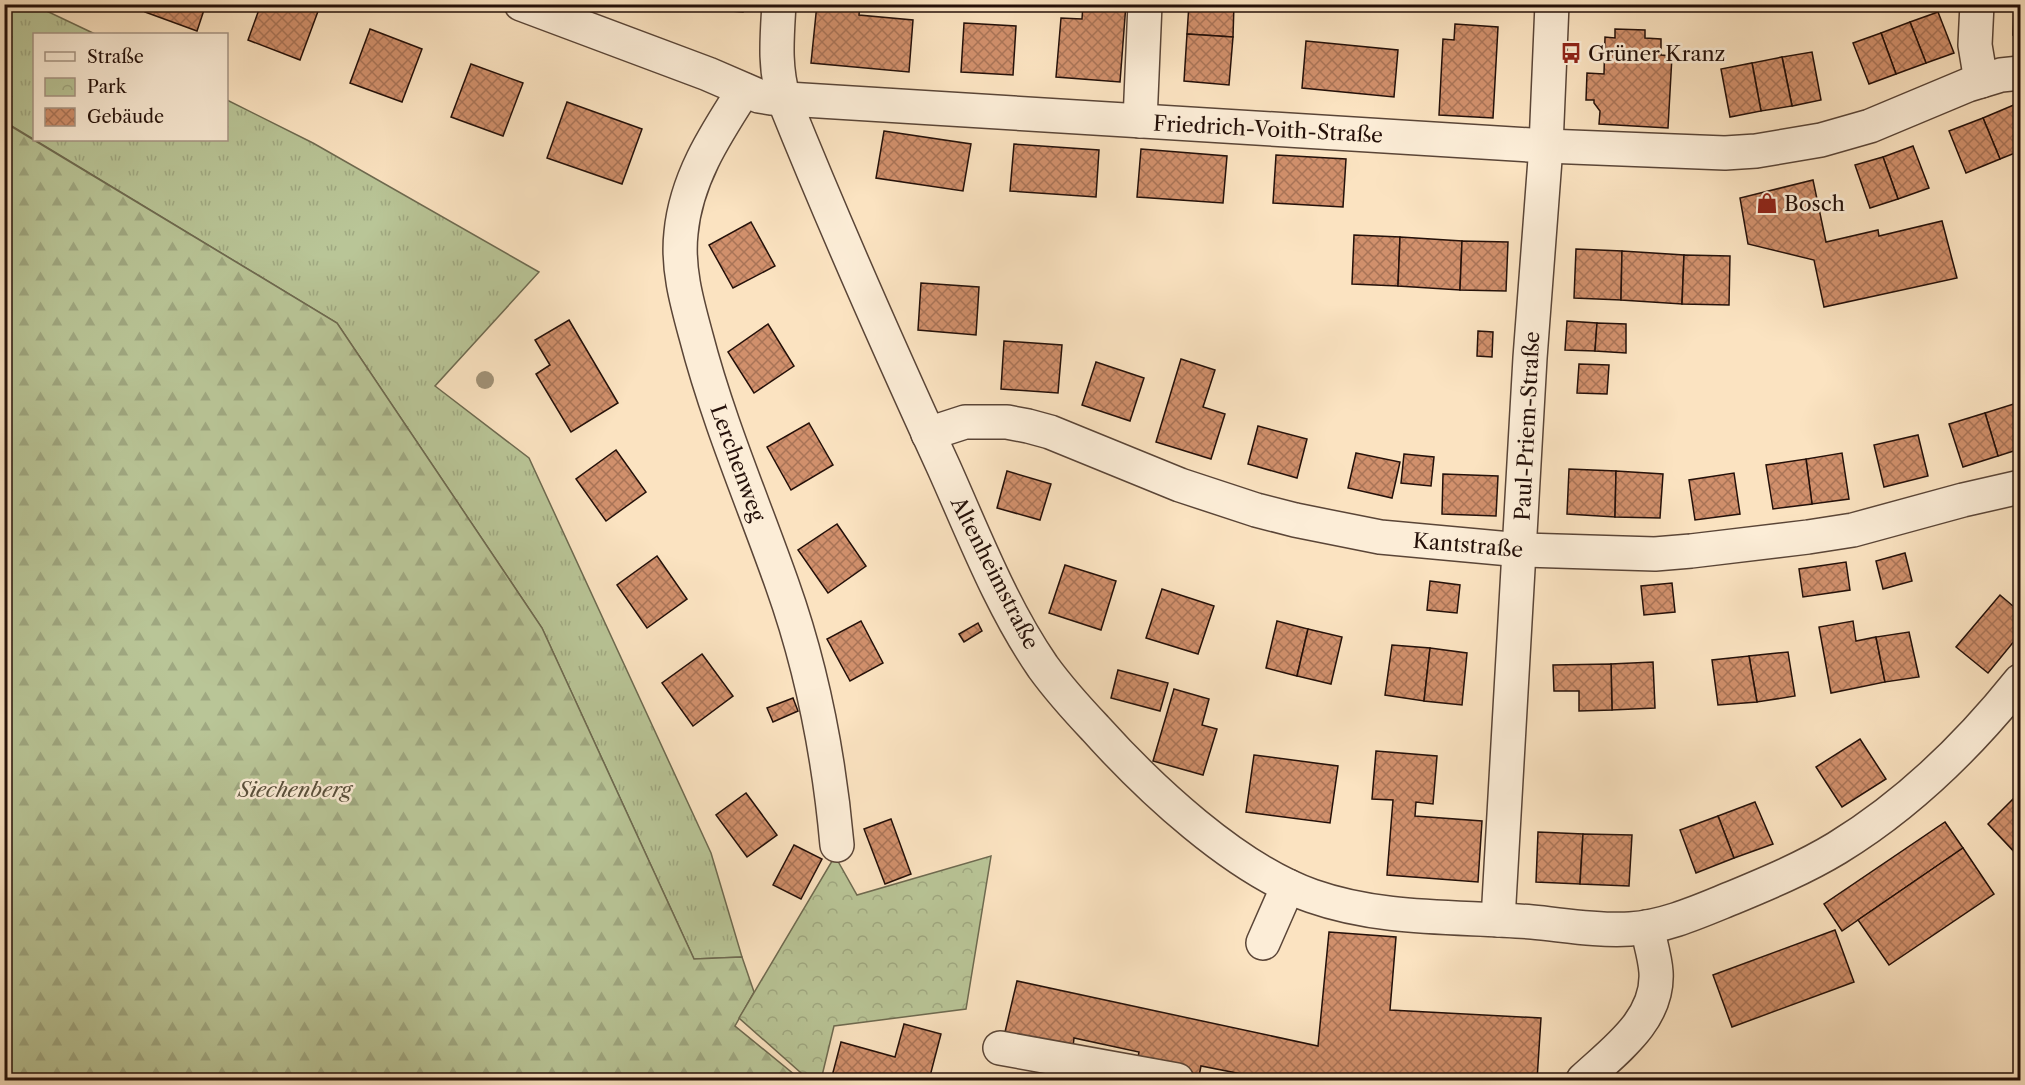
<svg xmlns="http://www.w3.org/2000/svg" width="2025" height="1085" font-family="'Libre Caslon Text',serif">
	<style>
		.grass { fill: url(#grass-tufts); stroke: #6e6a50; stroke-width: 1.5 }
		.forest { fill: url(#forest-firs); stroke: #6e6a50; stroke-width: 1.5 }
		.park { fill: url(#park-crowns); stroke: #6e6a50; stroke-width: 1.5 }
		.building { fill: url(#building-cross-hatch); stroke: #241009; stroke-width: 1.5 }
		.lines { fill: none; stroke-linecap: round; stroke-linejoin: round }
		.minor-casing { stroke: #5a4537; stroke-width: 36 }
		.minor { stroke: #fcedd7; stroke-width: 33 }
		.tree { fill: #a19277 }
		.labels { text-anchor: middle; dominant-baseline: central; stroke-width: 5; stroke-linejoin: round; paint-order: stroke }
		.poi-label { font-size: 21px; fill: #241009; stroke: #fcedd7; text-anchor: start }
		.street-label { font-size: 21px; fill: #241009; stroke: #fcedd7 }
		.park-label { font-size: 21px; font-style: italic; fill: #584f3b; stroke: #fcedd7 }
	</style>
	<defs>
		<pattern id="grass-tufts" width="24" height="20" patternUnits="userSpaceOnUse" patternTransform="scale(1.5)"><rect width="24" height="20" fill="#b9c597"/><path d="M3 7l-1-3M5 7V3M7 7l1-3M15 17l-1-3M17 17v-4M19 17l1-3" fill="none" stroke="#9fa881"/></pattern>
		<pattern id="forest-firs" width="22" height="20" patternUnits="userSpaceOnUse" patternTransform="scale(1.5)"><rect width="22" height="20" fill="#b9c597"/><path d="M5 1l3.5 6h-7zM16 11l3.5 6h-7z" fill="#9fa881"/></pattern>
		<pattern id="park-crowns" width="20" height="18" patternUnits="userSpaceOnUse" patternTransform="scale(1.5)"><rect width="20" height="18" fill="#b9c597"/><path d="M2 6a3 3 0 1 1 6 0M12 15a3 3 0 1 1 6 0" fill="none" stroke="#9fa881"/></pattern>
		<pattern id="building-cross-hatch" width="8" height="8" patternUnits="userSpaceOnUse" patternTransform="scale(1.5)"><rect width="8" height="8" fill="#d1906c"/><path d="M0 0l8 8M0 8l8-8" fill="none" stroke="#a97457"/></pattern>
	</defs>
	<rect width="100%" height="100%" fill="#fbe3c1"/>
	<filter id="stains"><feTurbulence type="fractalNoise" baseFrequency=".00333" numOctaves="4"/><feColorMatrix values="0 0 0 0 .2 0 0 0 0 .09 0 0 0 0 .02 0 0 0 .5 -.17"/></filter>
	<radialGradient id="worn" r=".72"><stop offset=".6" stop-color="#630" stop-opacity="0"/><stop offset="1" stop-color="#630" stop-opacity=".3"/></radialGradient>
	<path class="grass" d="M 4,5 L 34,5 L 95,34 L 34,34 L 34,140 L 226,140 L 227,100 L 313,143 L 539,272 L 435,386 L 529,458 L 711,853 L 742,957 L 694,959 L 542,628 L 337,323 L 5,122 Z"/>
	<path class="forest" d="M 4,122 L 337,323 L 542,628 L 694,959 L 742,957 L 754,992 L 735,1026 L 801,1080 L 5,1080 Z"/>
	<path class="park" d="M 835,856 L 857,895 L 991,856 L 966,1009 L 834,1026 L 821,1080 L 809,1080 L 739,1018 Z"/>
	<g class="building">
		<path d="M 147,4 L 206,4 L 197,31 L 145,12 Z"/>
		<path d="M 261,4 L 315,4 L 320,6 L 300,60 L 248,40 Z"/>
		<path d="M 666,4 L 744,4 L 743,12 L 666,6 Z"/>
		<path d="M 817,4 L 860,4 L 859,15 L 913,20 L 909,72 L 811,63 Z"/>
		<path d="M 1083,4 L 1126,4 L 1120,82 L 1056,77 L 1061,18 L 1082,19 Z"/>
		<path d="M 1189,4 L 1234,4 L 1233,37 L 1187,34 Z"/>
		<path d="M 2014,4 L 2020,4 L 2020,36 L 2013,35 Z"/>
		<path d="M 1938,12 L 1954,53 L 1926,63 L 1910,22 Z"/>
		<path d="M 1910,22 L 1926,63 L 1896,74 L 1881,33 Z"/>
		<path d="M 964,23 L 1016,26 L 1013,75 L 961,72 Z"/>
		<path d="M 1455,24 L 1498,27 L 1493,118 L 1439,115 L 1443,39 L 1454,40 Z"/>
		<path d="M 370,29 L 422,49 L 402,102 L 350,83 Z"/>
		<path d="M 1615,29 L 1645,30 L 1645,38 L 1661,39 L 1661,55 L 1672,56 L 1668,128 L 1599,124 L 1600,111 L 1594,103 L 1594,100 L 1586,100 L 1587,73 L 1604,74 L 1605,37 L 1615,38 Z"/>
		<path d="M 1881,33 L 1896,74 L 1869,84 L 1853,43 Z"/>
		<path d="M 1187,34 L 1233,37 L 1229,85 L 1184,81 Z"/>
		<path d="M 1306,41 L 1398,50 L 1394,97 L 1302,88 Z"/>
		<path d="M 1812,52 L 1821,100 L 1792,106 L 1782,57 Z"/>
		<path d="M 1782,57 L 1792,106 L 1761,111 L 1752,63 Z"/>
		<path d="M 1752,63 L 1761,111 L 1730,117 L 1721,69 Z"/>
		<path d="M 471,64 L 523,83 L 503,136 L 451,117 Z"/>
		<path d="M 567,102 L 642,129 L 622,184 L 547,158 Z"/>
		<path d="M 2016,104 L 2020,115 L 2020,151 L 2000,159 L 1983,118 Z"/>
		<path d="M 1983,118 L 2000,159 L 1966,173 L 1949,131 Z"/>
		<path d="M 884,131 L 971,144 L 963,191 L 876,178 Z"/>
		<path d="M 1014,144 L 1099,150 L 1096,197 L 1010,191 Z"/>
		<path d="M 1913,146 L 1929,188 L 1898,199 L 1883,157 Z"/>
		<path d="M 1141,149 L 1227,156 L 1223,203 L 1137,197 Z"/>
		<path d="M 1276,155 L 1346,159 L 1343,207 L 1273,203 Z"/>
		<path d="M 1883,157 L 1898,199 L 1870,208 L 1855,165 Z"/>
		<path d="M 1813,180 L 1826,242 L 1878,230 L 1879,236 L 1942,221 L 1957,278 L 1824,307 L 1814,260 L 1748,244 L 1740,198 Z"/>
		<path d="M 751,222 L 775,266 L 733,288 L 709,245 Z"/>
		<path d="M 1354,235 L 1400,237 L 1398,286 L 1352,284 Z"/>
		<path d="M 1400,237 L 1462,241 L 1460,290 L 1398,286 Z"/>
		<path d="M 1462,241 L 1508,242 L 1506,291 L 1460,290 Z"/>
		<path d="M 1576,249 L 1622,251 L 1621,300 L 1574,298 Z"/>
		<path d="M 1622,251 L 1684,255 L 1682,304 L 1621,300 Z"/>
		<path d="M 1684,255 L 1730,256 L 1729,305 L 1682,304 Z"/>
		<path d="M 921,283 L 979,287 L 976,335 L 918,330 Z"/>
		<path d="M 569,320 L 618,403 L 571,432 L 536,374 L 550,365 L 535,340 Z"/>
		<path d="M 1567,321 L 1597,323 L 1595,351 L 1565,350 Z"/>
		<path d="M 1597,323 L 1626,324 L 1626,353 L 1595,351 Z"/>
		<path d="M 768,324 L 794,366 L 754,393 L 728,352 Z"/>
		<path d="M 1478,331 L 1493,332 L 1492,357 L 1477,356 Z"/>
		<path d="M 1004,341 L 1062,345 L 1058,393 L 1001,389 Z"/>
		<path d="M 1181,359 L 1215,370 L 1203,407 L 1225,414 L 1211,459 L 1156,442 Z"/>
		<path d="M 1096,362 L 1144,378 L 1130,421 L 1082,405 Z"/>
		<path d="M 1579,364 L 1609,365 L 1607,394 L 1577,393 Z"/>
		<path d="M 2020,402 L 2020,449 L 1998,456 L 1985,413 Z"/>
		<path d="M 1985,413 L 1998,456 L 1963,467 L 1949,424 Z"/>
		<path d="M 809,423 L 833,465 L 791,490 L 767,447 Z"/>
		<path d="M 1258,426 L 1307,439 L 1297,478 L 1248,464 Z"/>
		<path d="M 1918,435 L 1928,476 L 1884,487 L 1874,445 Z"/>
		<path d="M 616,450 L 646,492 L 606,521 L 576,479 Z"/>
		<path d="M 1356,453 L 1400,462 L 1392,498 L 1348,488 Z"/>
		<path d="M 1842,453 L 1849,499 L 1812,504 L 1806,459 Z"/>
		<path d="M 1404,454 L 1434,457 L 1431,486 L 1401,483 Z"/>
		<path d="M 1806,459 L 1812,504 L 1773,509 L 1766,465 Z"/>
		<path d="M 1569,469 L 1616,471 L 1615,517 L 1567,514 Z"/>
		<path d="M 1007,471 L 1051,484 L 1040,520 L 997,508 Z"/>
		<path d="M 1616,471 L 1663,474 L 1660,518 L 1615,517 Z"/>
		<path d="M 1734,473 L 1740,514 L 1695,520 L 1689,480 Z"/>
		<path d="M 1443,474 L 1498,476 L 1496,516 L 1442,514 Z"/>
		<path d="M 837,524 L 866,566 L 828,593 L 798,550 Z"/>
		<path d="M 1905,553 L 1912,581 L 1883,589 L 1876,561 Z"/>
		<path d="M 657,556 L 687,599 L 647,628 L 617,585 Z"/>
		<path d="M 1846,562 L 1850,590 L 1803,597 L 1799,569 Z"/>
		<path d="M 1065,565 L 1116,581 L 1101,630 L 1049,613 Z"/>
		<path d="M 1430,581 L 1460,585 L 1457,613 L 1427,610 Z"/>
		<path d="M 1672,583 L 1675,612 L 1644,615 L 1641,586 Z"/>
		<path d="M 1162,589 L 1214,606 L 1198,654 L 1146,638 Z"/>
		<path d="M 2000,595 L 2020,612 L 2020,634 L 1988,673 L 1956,647 Z"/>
		<path d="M 861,621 L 883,663 L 850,681 L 827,639 Z"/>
		<path d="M 1277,621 L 1308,629 L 1297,676 L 1266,668 Z"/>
		<path d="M 1853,621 L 1856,641 L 1876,637 L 1885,682 L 1831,693 L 1819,627 Z"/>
		<path d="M 978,623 L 982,631 L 964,642 L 959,634 Z"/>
		<path d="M 1308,629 L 1342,637 L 1331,684 L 1297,676 Z"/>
		<path d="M 1909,632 L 1919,677 L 1885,682 L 1876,637 Z"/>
		<path d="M 1392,645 L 1430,648 L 1424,701 L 1385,695 Z"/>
		<path d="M 1430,648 L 1467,653 L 1462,705 L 1424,701 Z"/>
		<path d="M 1788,652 L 1795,696 L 1757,702 L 1749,656 Z"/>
		<path d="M 702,654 L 733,696 L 693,726 L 662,683 Z"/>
		<path d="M 1749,656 L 1757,702 L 1718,705 L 1712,660 Z"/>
		<path d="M 1653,662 L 1655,708 L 1612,710 L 1611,664 Z"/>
		<path d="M 1611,664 L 1612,710 L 1579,711 L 1579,691 L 1554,691 L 1553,665 Z"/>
		<path d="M 1118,670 L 1168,683 L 1160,711 L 1111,698 Z"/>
		<path d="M 1174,689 L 1209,699 L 1202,725 L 1217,729 L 1203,775 L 1153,761 Z"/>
		<path d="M 793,698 L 798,711 L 773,722 L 767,708 Z"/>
		<path d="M 1860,739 L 1886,779 L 1842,807 L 1816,767 Z"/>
		<path d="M 1376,751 L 1437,756 L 1433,804 L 1416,802 L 1415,816 L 1482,821 L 1478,882 L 1387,875 L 1393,800 L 1372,799 Z"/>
		<path d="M 1254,755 L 1338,766 L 1330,823 L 1246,812 Z"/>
		<path d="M 2020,792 L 2020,858 L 1988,824 Z"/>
		<path d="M 746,793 L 777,835 L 747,857 L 716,815 Z"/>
		<path d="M 1755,802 L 1773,844 L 1734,858 L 1718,816 Z"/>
		<path d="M 1718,816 L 1734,858 L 1696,873 L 1680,830 Z"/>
		<path d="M 891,819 L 911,874 L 885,884 L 864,829 Z"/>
		<path d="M 1945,822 L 1963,848 L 1842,931 L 1824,904 Z"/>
		<path d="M 1538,832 L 1583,834 L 1580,884 L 1536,882 Z"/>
		<path d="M 1583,834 L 1632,835 L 1629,886 L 1580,884 Z"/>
		<path d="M 794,845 L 822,859 L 801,899 L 773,885 Z"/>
		<path d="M 1963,848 L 1994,894 L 1889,965 L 1858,920 Z"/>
		<path d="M 1835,930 L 1854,982 L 1732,1027 L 1713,975 Z"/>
		<path d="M 1329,932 L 1396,937 L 1390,1010 L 1541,1018 L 1537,1080 L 1453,1080 L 1385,1076 L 1384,1080 L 1272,1080 L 1201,1066 L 1199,1076 L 1137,1062 L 1139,1052 L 1074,1038 L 1073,1047 L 1005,1032 L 1017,981 L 1318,1046 Z"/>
		<path d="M 904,1024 L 941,1034 L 929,1080 L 831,1080 L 841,1042 L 895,1057 Z"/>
	</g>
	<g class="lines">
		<defs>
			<g id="minor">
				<path d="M 521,4 L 708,74 L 759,96 L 771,98 L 1546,146 L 1725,153 L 1756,151 L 1821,140 L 1870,126 L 1968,85 L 2001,75 L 2020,73"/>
				<path d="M 779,4 C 777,38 774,67 784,100 C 834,224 888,346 944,468 C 974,535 1001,606 1043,667 C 1059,689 1077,709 1095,728 C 1149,788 1235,869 1312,896 C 1383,921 1458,916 1532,922 C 1564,925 1598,931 1630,929 C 1665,927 1700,911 1732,898 C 1768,883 1804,868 1837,848 C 1909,804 1968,746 2020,681"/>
				<path d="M 1977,4 L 1975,45 L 1981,81"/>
				<path d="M 744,90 C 715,135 686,179 681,233 C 677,268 687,303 696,336 C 718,421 753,502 782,584 C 812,668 829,756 837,845"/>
				<path d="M 1140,121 L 1145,4"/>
				<path d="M 928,434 L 965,422 L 1007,422 L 1028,426 L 1050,432 L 1180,485 L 1256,510 L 1295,520 L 1380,537 L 1521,550 L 1655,554 L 1691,551 L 1808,537 L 1853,530 L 1963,500 L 2020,487"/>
				<path d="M 1498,920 L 1530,358 L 1546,146 L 1552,4"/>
				<path d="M 1263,943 L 1288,886"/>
				<path d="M 1000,1048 L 1177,1080"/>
				<path d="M 1583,1080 C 1614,1051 1659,1020 1656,972 C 1655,957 1650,942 1647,927"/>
			</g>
		</defs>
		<use href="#minor" class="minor-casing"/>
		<use href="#minor" class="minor"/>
	</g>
	<circle class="tree" cx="485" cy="380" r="9"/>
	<defs>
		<symbol id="bus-bare" viewBox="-9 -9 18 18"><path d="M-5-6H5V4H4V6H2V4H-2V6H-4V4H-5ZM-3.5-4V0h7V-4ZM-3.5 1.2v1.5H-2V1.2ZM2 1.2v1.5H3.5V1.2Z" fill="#8f2418" stroke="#fcedd7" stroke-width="2.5" paint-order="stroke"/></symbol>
		<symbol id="shop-bare" viewBox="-9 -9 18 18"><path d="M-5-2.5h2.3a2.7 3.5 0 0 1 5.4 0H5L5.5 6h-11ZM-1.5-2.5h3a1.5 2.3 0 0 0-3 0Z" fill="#8f2418" stroke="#fcedd7" stroke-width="2.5" paint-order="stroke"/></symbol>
	</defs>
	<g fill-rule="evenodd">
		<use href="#bus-bare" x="1556" y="38" width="30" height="30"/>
		<use href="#shop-bare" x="1752" y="188" width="30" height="30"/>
	</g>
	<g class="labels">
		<g class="poi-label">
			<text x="1588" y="53">Grüner Kranz</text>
			<text x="1784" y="203">Bosch</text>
		</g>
		<g class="street-label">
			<text transform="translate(1268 129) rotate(3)">Friedrich-Voith-Straße</text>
			<text transform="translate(1527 426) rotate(-87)">Paul-Priem-Straße</text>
			<text transform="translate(738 463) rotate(70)">Lerchenweg</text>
			<text transform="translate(1468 545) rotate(5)">Kantstraße</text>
			<text transform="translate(995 573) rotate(63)">Altenheimstraße</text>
		</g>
		<g class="park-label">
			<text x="295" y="789">Siechenberg</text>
		</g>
	</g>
	<rect width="2025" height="1085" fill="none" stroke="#fbe3c1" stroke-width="24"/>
	<rect x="6" y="6" width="2013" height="1073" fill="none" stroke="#241009" stroke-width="3"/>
	<rect x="12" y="12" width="2001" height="1061" fill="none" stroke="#241009" stroke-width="1.5"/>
	<rect x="33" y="33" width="195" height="108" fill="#fcedd7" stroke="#a69585" stroke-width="1.5"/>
	<rect x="45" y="52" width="30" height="9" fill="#fcedd7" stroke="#a69585" stroke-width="1.5"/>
	<text x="87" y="63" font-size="18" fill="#241009">Straße</text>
	<rect x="45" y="78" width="30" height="18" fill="url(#park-crowns)" stroke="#a69585" stroke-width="1.5"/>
	<text x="87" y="93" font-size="18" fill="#241009">Park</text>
	<rect x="45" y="108" width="30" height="18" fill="url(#building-cross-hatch)" stroke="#a69585" stroke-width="1.5"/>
	<text x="87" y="123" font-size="18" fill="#241009">Gebäude</text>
	<rect width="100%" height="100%" filter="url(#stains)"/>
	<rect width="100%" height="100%" fill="url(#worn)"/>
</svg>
